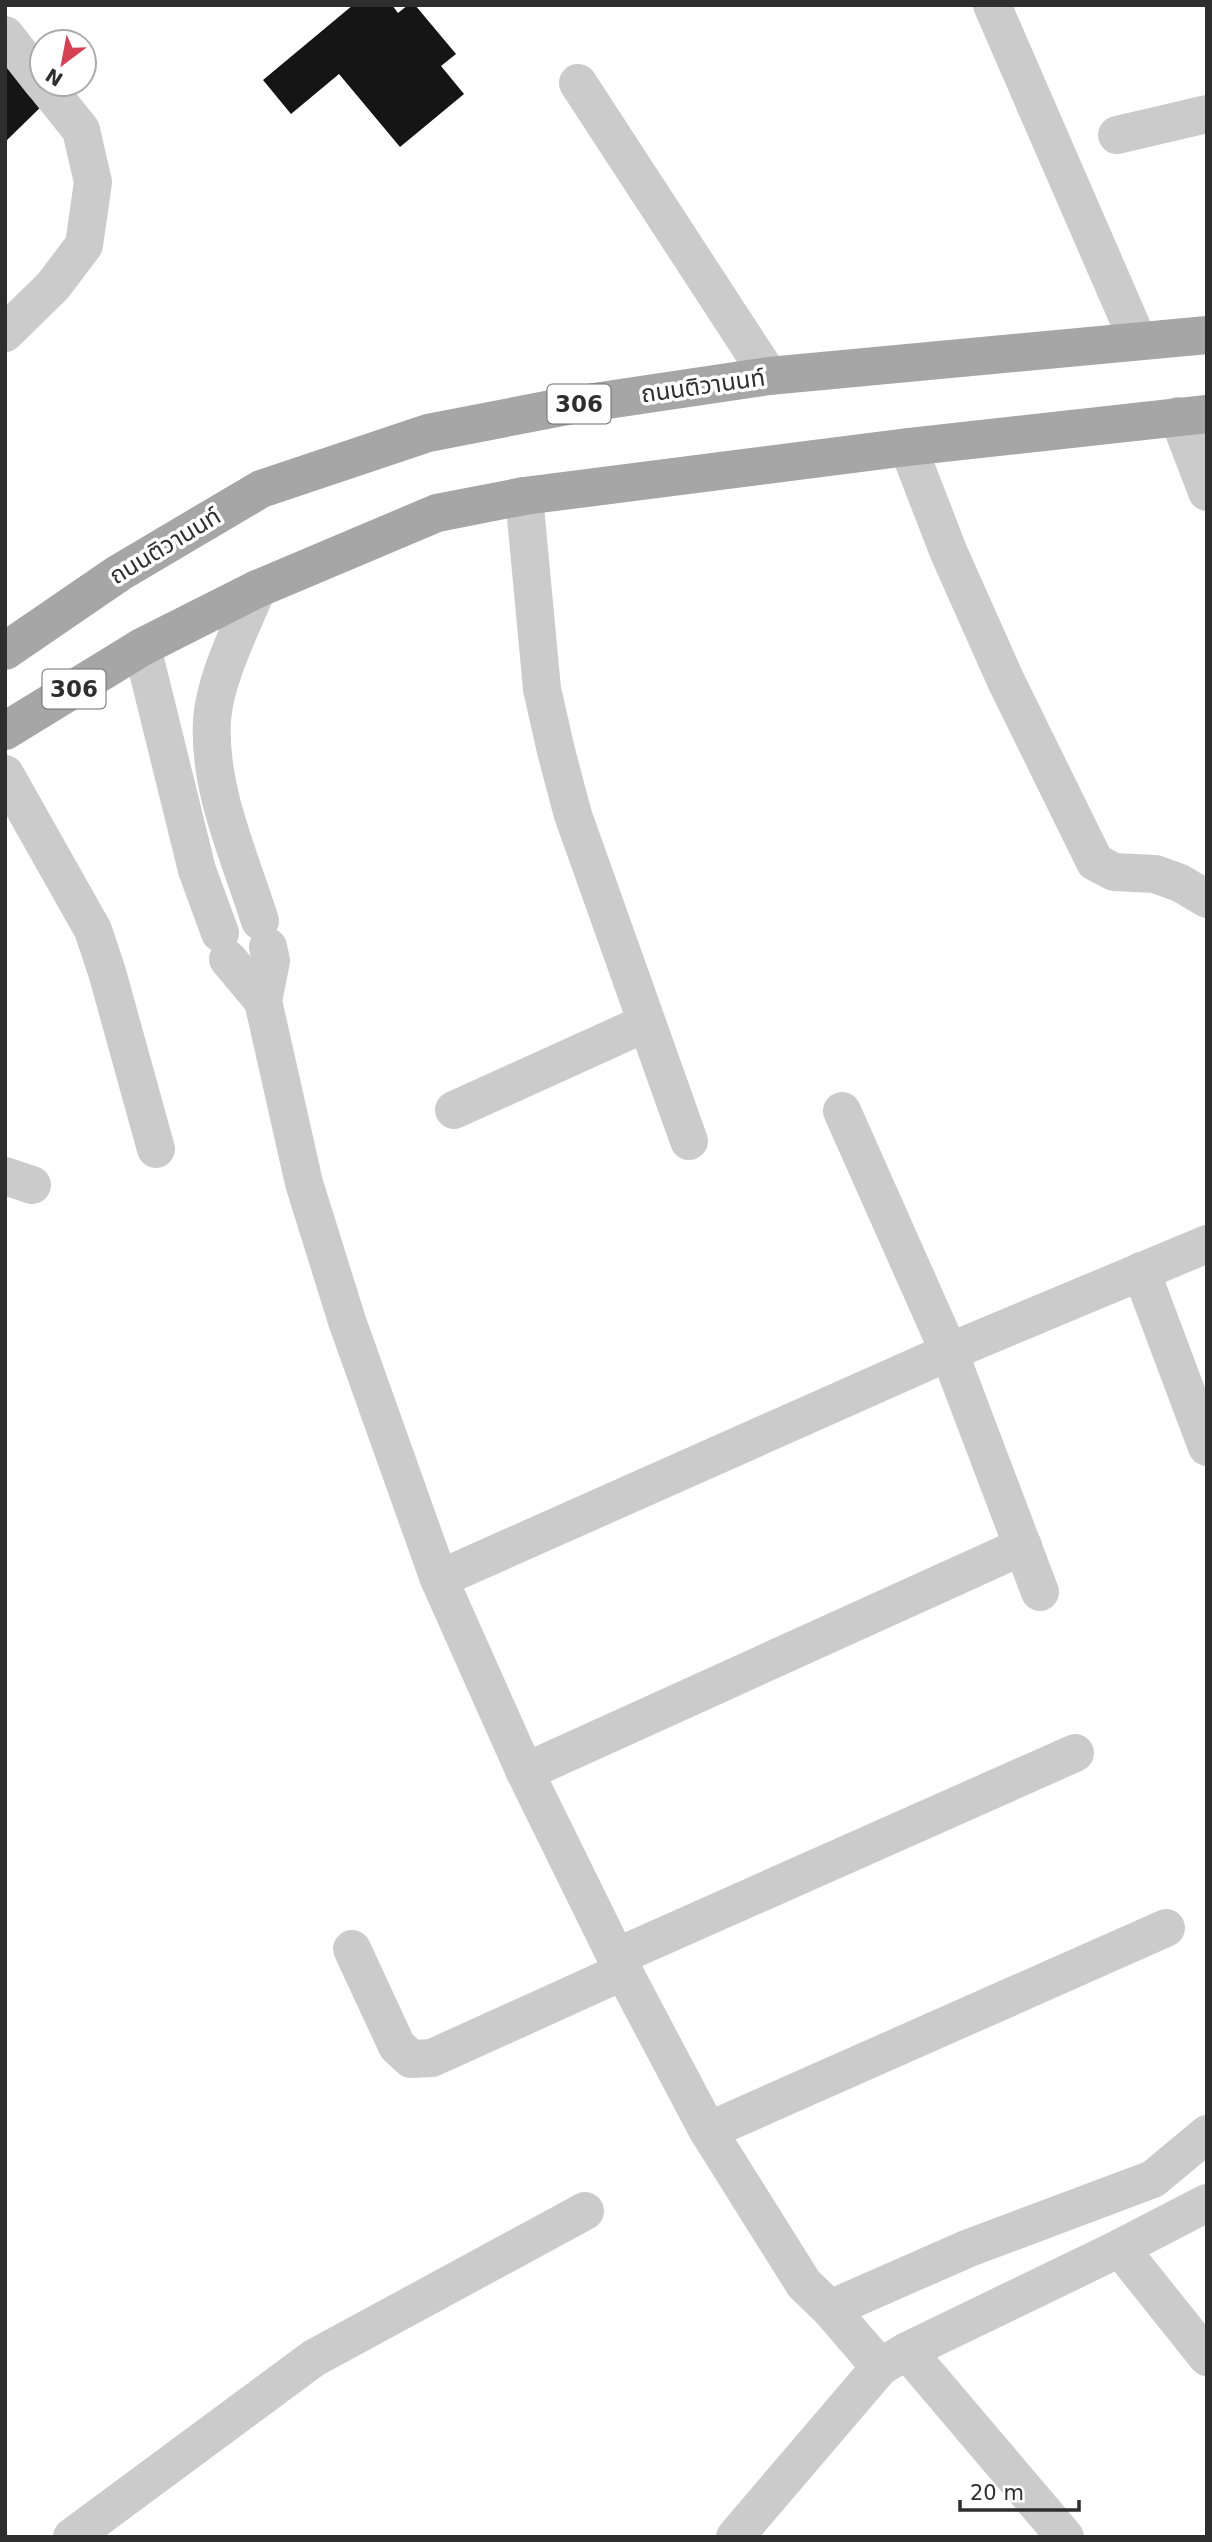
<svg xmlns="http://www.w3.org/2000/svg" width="1212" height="2542" font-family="'DejaVu Sans','Noto Sans Thai',sans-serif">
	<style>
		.building { fill: #151515 }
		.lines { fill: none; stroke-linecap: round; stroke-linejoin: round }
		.minor { stroke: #cbcbcb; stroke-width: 38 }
		.major { stroke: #a6a6a6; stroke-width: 38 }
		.labels { text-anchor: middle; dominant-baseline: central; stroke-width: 7; stroke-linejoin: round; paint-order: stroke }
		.shield { fill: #fff; stroke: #6d6d6d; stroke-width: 2 }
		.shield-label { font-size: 23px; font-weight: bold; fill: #2e2e2e }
		.street-label { font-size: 24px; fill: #2e2e2e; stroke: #fff }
	</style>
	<rect width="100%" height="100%" fill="#fff"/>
	<g class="building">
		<path d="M 353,5 L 392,5 L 398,13 L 408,5 L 415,5 L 456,54 L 441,66 L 464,94 L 400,147 L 339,74 L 291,114 L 263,80 Z"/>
		<path d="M 5,58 L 48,100 L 5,142 Z"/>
	</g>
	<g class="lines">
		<g class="minor">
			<path d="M 992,5 L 1138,341"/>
			<path d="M 5,35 L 42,82"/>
			<path d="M 578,83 L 769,376"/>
			<path d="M 1117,135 L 1207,114"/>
			<path d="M 5,333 L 53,286 L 84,245 L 93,182 L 81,130 L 44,84"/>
			<path d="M 1178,416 L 1207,492"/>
			<path d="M 908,447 L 949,553 L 1006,681 L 1095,862 L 1114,872 L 1155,874 L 1180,883 L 1207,899"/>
			<path d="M 524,496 L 542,689 L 556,751 L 573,815 L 689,1141"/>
			<path d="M 257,589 C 241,628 215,678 212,720 C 208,789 240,857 260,921"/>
			<path d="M 142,647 L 197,870 L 220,933"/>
			<path d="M 5,774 L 93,930 L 107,972 L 156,1149"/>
			<path d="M 268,947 L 271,961 L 263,1001 L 304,1183 L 347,1321 L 439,1579 L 525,1772 L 616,1957 L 708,2131 L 804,2284 L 830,2309 L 880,2367"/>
			<path d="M 228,959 L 263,1001"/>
			<path d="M 454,1110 L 646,1023"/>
			<path d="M 842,1111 L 949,1352 L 1040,1592"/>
			<path d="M 5,1176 L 32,1185"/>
			<path d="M 1141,1271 L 1207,1447"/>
			<path d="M 439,1579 L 949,1352 L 1207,1244"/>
			<path d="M 525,1772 L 1023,1546"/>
			<path d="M 352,1949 L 397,2046 L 411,2059 L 432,2058 L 624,1971"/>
			<path d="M 616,1957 L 1075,1753"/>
			<path d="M 708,2131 L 1166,1928"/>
			<path d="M 1120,2248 L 1207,2357"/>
			<path d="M 830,2309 L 969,2248 L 1153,2179 L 1207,2134"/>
			<path d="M 907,2351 L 1065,2537"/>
			<path d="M 72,2537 L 314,2358 L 585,2211"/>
			<path d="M 735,2537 L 880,2367 L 907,2351 L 1120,2248 L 1207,2203"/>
		</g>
		<g class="major">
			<path d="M 5,651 L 119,573 L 261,489 L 428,433 L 567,406 L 769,376 L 1207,335"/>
			<path d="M 5,731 L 142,647 L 257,589 L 437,513 L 524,496 L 908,447 L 1207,414"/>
		</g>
	</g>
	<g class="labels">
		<g class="shield">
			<rect x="547.5" y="384.5" width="63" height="39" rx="5"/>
			<rect x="42.5" y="669.5" width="63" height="39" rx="5"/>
		</g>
		<g class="shield-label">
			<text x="579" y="404">306</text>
			<text x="74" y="689">306</text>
		</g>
		<g class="street-label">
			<text transform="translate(703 386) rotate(-8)">ถนนติวานนท์</text>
			<text transform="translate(165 546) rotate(-31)">ถนนติวานนท์</text>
		</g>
	</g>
	<rect width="1212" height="2542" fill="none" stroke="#2e2e2e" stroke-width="14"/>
	<g transform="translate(63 63) rotate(212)"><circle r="33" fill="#ffffff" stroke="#ababab" stroke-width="2"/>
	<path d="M0-5L12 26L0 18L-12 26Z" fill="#d54154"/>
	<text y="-10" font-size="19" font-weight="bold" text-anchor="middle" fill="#2e2e2e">N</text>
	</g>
	<path d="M960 2500v10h119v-10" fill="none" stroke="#2e2e2e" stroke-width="3.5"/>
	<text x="970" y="2500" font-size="21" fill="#2e2e2e" stroke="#ffffff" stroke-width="5" paint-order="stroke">20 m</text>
</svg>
